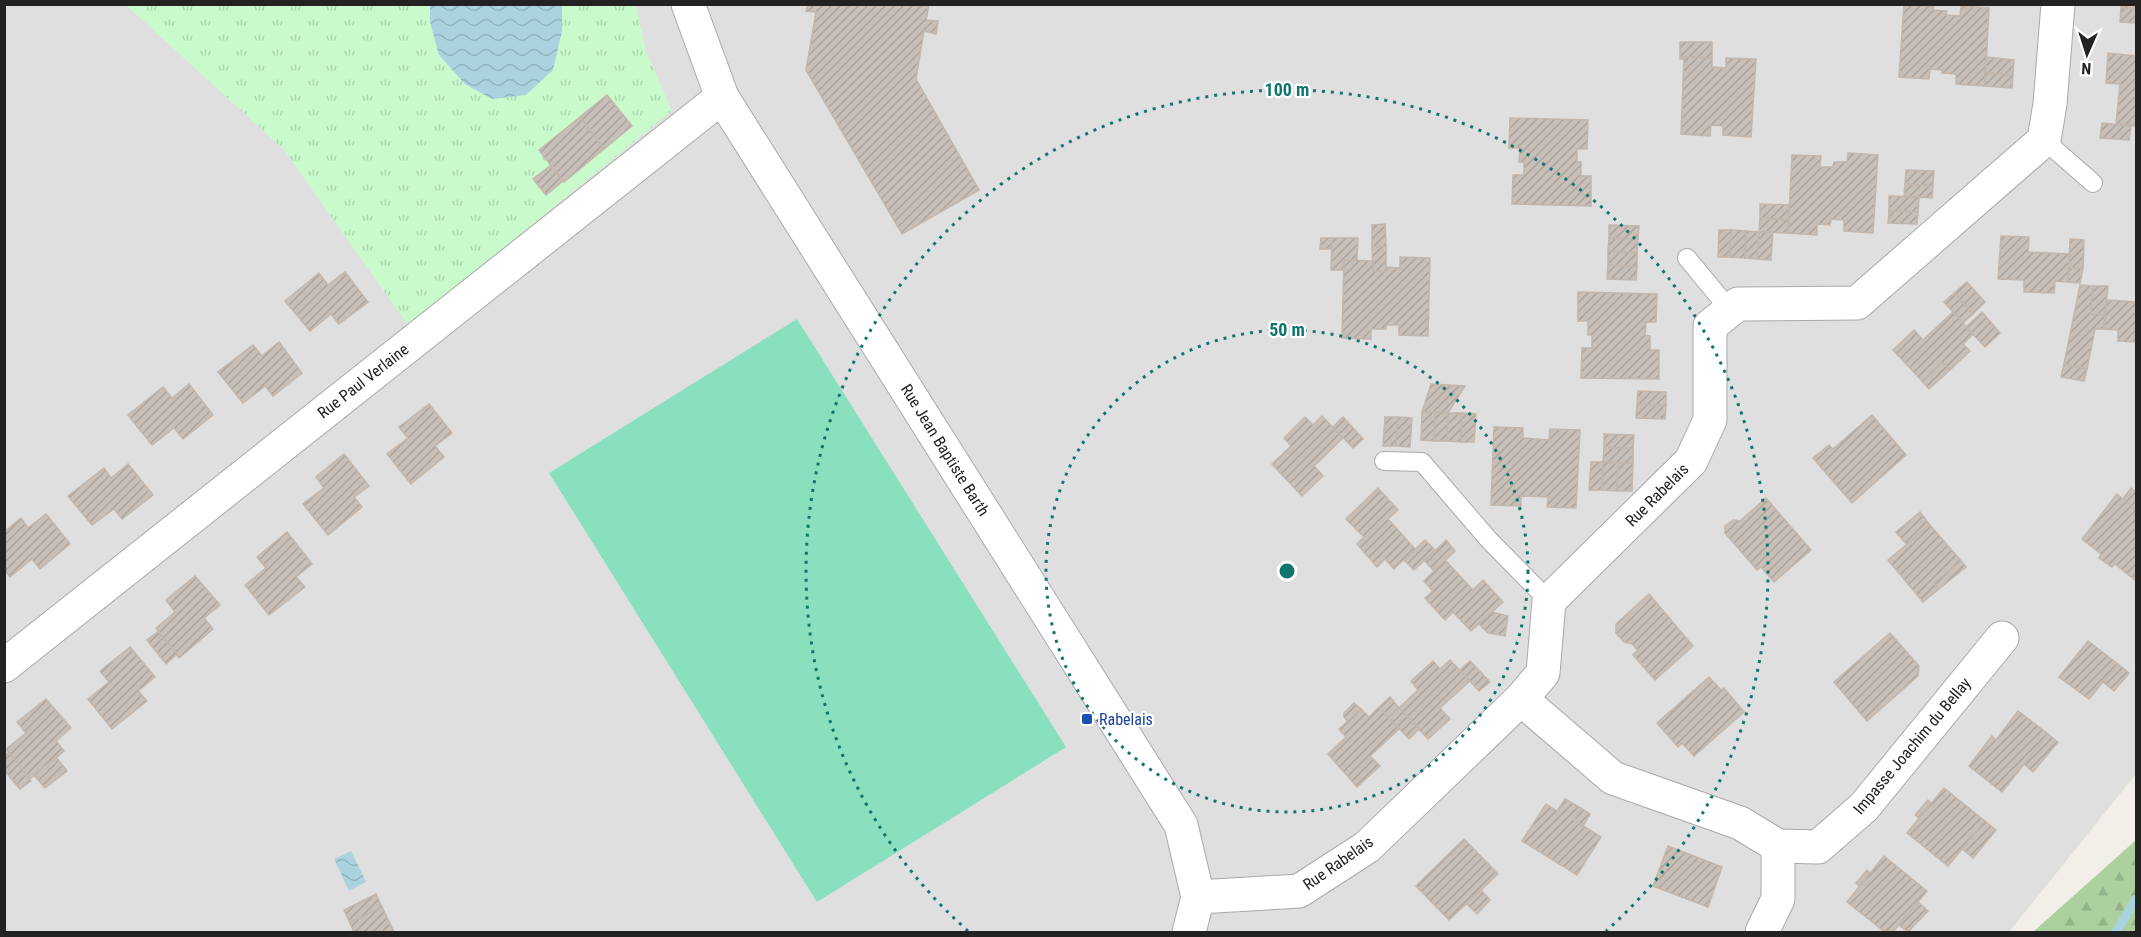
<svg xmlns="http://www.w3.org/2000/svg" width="2141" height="937" font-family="'Roboto Condensed',sans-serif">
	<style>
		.residential { fill: #e0dfdf }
		.forest { fill: url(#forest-firs) }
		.park { fill: url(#park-tufts) }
		.pitch { fill: #88e0be }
		.water { fill: url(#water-waves) }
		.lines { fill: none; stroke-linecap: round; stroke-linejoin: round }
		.stream { stroke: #aad3df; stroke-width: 9 }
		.building { fill: url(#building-hatch); stroke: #c4b6ab; stroke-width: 1.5 }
		.lane-casing { stroke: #a9a9a9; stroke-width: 20 }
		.street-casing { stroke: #a9a9a9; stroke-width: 35 }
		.lane { stroke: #fff; stroke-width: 18 }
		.street { stroke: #fff; stroke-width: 33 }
		.ring { fill: none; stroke: #0f766e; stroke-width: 3; stroke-dasharray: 3 6 }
		.transit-dot { fill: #1a4fb4; stroke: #fff; stroke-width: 2 }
		.labels { text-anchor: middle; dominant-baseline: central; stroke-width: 4.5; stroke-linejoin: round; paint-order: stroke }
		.street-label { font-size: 16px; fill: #222; stroke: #fff }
		.transit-label { font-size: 16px; fill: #164399; stroke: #fff; text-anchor: start }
		.centre { fill: #0f766e; stroke: #fff; stroke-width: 3 }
		.ring-label { font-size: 18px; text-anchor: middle; font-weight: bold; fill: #0f766e; stroke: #fff; stroke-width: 4.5; stroke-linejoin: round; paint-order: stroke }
	</style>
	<defs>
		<pattern id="forest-firs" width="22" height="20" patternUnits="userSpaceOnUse" patternTransform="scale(1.5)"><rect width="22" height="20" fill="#add19e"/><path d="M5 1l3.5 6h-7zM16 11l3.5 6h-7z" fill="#95b388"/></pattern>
		<pattern id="park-tufts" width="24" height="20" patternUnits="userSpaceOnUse" patternTransform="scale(1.5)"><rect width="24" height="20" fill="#c8facc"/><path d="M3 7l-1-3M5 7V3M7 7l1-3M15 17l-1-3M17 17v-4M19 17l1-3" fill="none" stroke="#acd6af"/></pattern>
		<pattern id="water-waves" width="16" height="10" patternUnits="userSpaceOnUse" patternTransform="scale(1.5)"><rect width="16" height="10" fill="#aad3df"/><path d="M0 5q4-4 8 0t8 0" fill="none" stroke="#92b5bf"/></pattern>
		<pattern id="building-hatch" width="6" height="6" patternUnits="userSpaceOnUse" patternTransform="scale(1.5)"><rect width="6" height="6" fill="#c7bfb8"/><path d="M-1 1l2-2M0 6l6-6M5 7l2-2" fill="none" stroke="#aba49e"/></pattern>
	</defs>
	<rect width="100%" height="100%" fill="#f2efe9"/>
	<path class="residential" d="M 5,5 L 2136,5 L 2136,774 L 2009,932 L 5,932 Z"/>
	<path class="forest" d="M 2136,840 L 2136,932 L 2033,932 Z"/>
	<path class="park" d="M 126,5 L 636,5 L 646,51 L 672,111 L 408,325 L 284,150 Z"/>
	<path class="pitch" d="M 797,319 L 1066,747 L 817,902 L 549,473 Z"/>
	<g class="water">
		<path d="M 430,5 L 562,5 L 562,31 L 553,70 L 526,95 L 492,99 L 465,84 L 439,55 L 430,22 Z"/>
		<path d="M 351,851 L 366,882 L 349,891 L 334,859 Z"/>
	</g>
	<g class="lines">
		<path class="stream" d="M 2116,932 L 2136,899"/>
	</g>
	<g class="building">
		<path d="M 808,4 L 929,4 L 926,20 L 938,21 L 936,34 L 924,31 L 916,79 L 979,190 L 902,234 L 806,70 L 816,12 L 806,11 Z"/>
		<path d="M 1904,4 L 1934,4 L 1933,10 L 1947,11 L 1946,15 L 1960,16 L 1961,6 L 1989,8 L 1985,86 L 1956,84 L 1956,74 L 1942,73 L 1942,70 L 1930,69 L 1929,79 L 1899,77 Z"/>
		<path d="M 2121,4 L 2136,4 L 2136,9 L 2121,8 Z"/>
		<path d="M 2121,8 L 2136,9 L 2136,23 L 2120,22 Z"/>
		<path d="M 1680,42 L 1712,42 L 1712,58 L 1684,57 L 1684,59 L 1680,59 Z"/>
		<path d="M 2108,53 L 2136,56 L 2136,126 L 2116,124 L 2120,84 L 2106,83 Z"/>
		<path d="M 1684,57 L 1712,58 L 1712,67 L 1726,68 L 1726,58 L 1756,59 L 1751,137 L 1723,135 L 1723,126 L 1711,125 L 1710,136 L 1681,134 Z"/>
		<path d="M 1986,57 L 2014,60 L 2013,75 L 1985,73 Z"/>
		<path d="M 1985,73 L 2013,75 L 2012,88 L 1985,86 Z"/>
		<path d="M 607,95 L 632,126 L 604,149 L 580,117 Z"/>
		<path d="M 580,117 L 604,149 L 564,182 L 539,150 Z"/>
		<path d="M 1510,118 L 1588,120 L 1587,149 L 1577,149 L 1577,162 L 1581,162 L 1581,176 L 1591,176 L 1591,206 L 1512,204 L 1513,175 L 1524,175 L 1524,162 L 1519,162 L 1520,148 L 1509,148 Z"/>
		<path d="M 2102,123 L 2131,126 L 2129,140 L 2100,138 Z"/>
		<path d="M 1848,153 L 1878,155 L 1873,233 L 1844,231 L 1844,220 L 1831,219 L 1830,225 L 1817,224 L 1817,235 L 1788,233 L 1792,155 L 1821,156 L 1820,167 L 1833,167 L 1834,162 L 1847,162 Z"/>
		<path d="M 550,166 L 563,181 L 546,195 L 533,179 Z"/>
		<path d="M 1906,170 L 1934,171 L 1933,186 L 1905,184 Z"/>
		<path d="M 1905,184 L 1933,186 L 1932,198 L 1904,196 Z"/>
		<path d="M 1889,196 L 1919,197 L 1918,212 L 1889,211 Z"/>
		<path d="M 1760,204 L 1789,205 L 1788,220 L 1760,218 Z"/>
		<path d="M 1889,211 L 1918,212 L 1917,224 L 1888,223 Z"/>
		<path d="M 1760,218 L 1788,220 L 1788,233 L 1759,232 Z"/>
		<path d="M 1385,224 L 1386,246 L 1372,247 L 1372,225 Z"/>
		<path d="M 1609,225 L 1639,226 L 1638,239 L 1609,238 Z"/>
		<path d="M 1719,230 L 1731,230 L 1730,257 L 1718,257 Z"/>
		<path d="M 1731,230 L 1746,231 L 1745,258 L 1730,257 Z"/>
		<path d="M 1746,231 L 1759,232 L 1757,259 L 1745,258 Z"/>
		<path d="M 1759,232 L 1773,232 L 1771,260 L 1757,259 Z"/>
		<path d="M 2001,236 L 2029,237 L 2028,252 L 2070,254 L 2068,282 L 2055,281 L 2054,293 L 2024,292 L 2024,280 L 1998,279 Z"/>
		<path d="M 1321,238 L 1332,238 L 1331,249 L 1320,249 Z"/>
		<path d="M 1332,238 L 1358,238 L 1357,260 L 1344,260 L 1344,270 L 1331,270 Z"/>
		<path d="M 1609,238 L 1638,239 L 1637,253 L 1608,251 Z"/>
		<path d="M 2070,239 L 2084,240 L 2083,268 L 2069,268 Z"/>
		<path d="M 1386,246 L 1386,272 L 1373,271 L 1372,247 Z"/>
		<path d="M 1608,251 L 1637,253 L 1637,267 L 1608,265 Z"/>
		<path d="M 1400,257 L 1430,258 L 1428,336 L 1399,335 L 1399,325 L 1386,325 L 1386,329 L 1371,329 L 1371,339 L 1342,338 L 1344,260 L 1373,261 L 1373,271 L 1386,272 L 1386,267 L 1400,268 Z"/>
		<path d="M 1608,265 L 1637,267 L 1636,280 L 1607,279 Z"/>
		<path d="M 2069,268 L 2083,268 L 2080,283 L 2068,282 Z"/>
		<path d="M 345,272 L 368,302 L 339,324 L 331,314 L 310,331 L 285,301 L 319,273 L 328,285 Z"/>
		<path d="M 1967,282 L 1985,302 L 1973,314 L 1954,293 Z"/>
		<path d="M 2080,285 L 2093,286 L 2091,314 L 2105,315 L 2104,329 L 2095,329 L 2087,369 L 2064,364 Z"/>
		<path d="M 2093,286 L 2108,286 L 2105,315 L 2091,314 Z"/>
		<path d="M 1578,292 L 1657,294 L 1656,322 L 1646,322 L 1645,335 L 1650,336 L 1650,350 L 1659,350 L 1659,379 L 1581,378 L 1582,348 L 1592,348 L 1592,335 L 1588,335 L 1588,321 L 1578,321 Z"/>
		<path d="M 1954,293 L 1973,314 L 1963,323 L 1944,302 Z"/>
		<path d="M 2107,300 L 2136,302 L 2136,342 L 2118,341 L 2118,330 L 2104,329 Z"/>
		<path d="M 1953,312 L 1973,334 L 1963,344 L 1970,351 L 1950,370 L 1942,362 L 1922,381 L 1893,350 L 1914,330 L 1923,340 Z"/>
		<path d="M 1982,312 L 2000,333 L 1985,347 L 1966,327 Z"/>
		<path d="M 279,342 L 302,373 L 273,396 L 265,386 L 243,403 L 218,372 L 253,345 L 262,356 Z"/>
		<path d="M 1942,362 L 1950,370 L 1929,389 L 1922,381 Z"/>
		<path d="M 2064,364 L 2087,369 L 2084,381 L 2061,377 Z"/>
		<path d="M 189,384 L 213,415 L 183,439 L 174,428 L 152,445 L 128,415 L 163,387 L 172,398 Z"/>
		<path d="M 1431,384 L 1465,386 L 1448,413 L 1422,412 Z"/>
		<path d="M 1638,391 L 1666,392 L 1666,406 L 1637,404 Z"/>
		<path d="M 429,404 L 452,433 L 435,446 L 444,457 L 411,484 L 387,454 L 408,438 L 399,427 Z"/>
		<path d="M 1637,404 L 1666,406 L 1665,419 L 1636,418 Z"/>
		<path d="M 1422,412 L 1435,412 L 1434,441 L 1421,440 Z"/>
		<path d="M 1435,412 L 1448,413 L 1447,441 L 1434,441 Z"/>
		<path d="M 1448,413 L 1462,413 L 1461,442 L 1447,441 Z"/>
		<path d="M 1462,413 L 1476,414 L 1474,442 L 1461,442 Z"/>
		<path d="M 1872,415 L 1906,455 L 1852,503 L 1813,458 L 1829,445 L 1833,449 Z"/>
		<path d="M 1322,416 L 1343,438 L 1314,466 L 1323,476 L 1302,496 L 1272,464 L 1291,446 L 1284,438 L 1305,417 L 1313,425 Z"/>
		<path d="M 1343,417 L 1363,439 L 1353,448 L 1333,427 Z"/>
		<path d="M 1385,417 L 1398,417 L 1396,446 L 1383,446 Z"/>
		<path d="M 1398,417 L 1412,418 L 1410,447 L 1396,446 Z"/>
		<path d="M 1494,427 L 1523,428 L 1523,438 L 1549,440 L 1550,429 L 1580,430 L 1576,508 L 1547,507 L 1548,497 L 1521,496 L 1521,506 L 1491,505 Z"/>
		<path d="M 1604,434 L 1634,435 L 1633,449 L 1604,447 Z"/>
		<path d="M 1604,447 L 1633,449 L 1633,463 L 1603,462 Z"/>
		<path d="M 344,454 L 369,486 L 354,497 L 362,507 L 328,535 L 303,504 L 324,488 L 316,477 Z"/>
		<path d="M 1591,462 L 1603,462 L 1602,490 L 1589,490 Z"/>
		<path d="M 1603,462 L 1618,463 L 1617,491 L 1602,490 Z"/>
		<path d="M 1618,463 L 1633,463 L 1632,491 L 1617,491 Z"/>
		<path d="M 128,464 L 153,495 L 122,519 L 114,509 L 92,525 L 68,496 L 104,468 L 111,478 Z"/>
		<path d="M 1378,488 L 1398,510 L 1388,519 L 1415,549 L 1394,569 L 1385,559 L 1377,567 L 1357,544 L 1364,537 L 1346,519 Z"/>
		<path d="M 2131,488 L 2136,492 L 2136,510 L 2123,499 Z"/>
		<path d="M 2117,494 L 2136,510 L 2136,578 L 2135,580 L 2115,564 L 2112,567 L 2099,558 L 2101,554 L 2082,539 Z"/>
		<path d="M 1766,498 L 1811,550 L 1774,582 L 1761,567 L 1757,570 L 1725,533 L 1725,526 L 1733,520 L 1740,521 Z"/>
		<path d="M 1920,512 L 1930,525 L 1906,544 L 1896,532 Z"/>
		<path d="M 46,514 L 70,544 L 40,569 L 32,559 L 10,577 L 4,569 L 4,532 L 21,518 L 28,528 Z"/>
		<path d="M 1930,525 L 1961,561 L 1934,583 L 1939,589 L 1923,602 L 1888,560 Z"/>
		<path d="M 287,532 L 312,564 L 296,577 L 305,587 L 269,615 L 245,585 L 266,568 L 257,557 Z"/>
		<path d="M 1425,540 L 1435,550 L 1414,570 L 1404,560 Z"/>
		<path d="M 1446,540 L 1455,551 L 1434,571 L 1425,561 Z"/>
		<path d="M 1445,560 L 1473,590 L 1483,580 L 1503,602 L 1471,631 L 1453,612 L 1445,620 L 1425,598 L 1433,591 L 1424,581 Z"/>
		<path d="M 1961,561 L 1966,567 L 1939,589 L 1934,583 Z"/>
		<path d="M 195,576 L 220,605 L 204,618 L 213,629 L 179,658 L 156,628 L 175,612 L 166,600 Z"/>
		<path d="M 1649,594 L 1693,646 L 1655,680 L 1633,655 L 1638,650 L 1632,644 L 1624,642 L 1616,633 L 1616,624 Z"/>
		<path d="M 1492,612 L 1508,616 L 1505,636 L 1488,633 L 1479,624 Z"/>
		<path d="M 158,632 L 177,654 L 166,664 L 147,640 Z"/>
		<path d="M 1890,633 L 1919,666 L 1918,676 L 1867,721 L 1834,682 Z"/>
		<path d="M 2088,641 L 2118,664 L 2089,699 L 2059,677 Z"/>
		<path d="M 130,647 L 155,677 L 138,691 L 147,701 L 112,729 L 88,699 L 109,682 L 100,671 Z"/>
		<path d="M 1450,660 L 1470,681 L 1440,708 L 1450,719 L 1428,739 L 1399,708 L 1418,690 L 1411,681 L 1433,661 L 1440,669 Z"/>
		<path d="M 1470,661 L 1490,682 L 1479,691 L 1460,670 Z"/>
		<path d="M 2118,664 L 2129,673 L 2114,691 L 2103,682 Z"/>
		<path d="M 1709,677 L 1721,690 L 1724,688 L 1744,712 L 1694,756 L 1682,743 L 1678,747 L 1657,723 Z"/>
		<path d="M 1390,697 L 1399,708 L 1388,717 L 1379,707 Z"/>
		<path d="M 46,699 L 71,728 L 56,741 L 64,751 L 30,779 L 6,749 L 26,733 L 17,722 Z"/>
		<path d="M 1354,703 L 1361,709 L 1348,722 L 1344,717 L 1344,713 Z"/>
		<path d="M 1379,707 L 1399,729 L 1370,756 L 1380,766 L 1357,787 L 1328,754 L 1346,737 L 1339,729 L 1361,709 L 1369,717 Z"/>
		<path d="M 1399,708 L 1419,729 L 1409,739 L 1388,717 Z"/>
		<path d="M 2018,711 L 2048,734 L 2002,792 L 1969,766 L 1992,736 L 1996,740 Z"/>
		<path d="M 2048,734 L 2058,742 L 2033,772 L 2024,764 Z"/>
		<path d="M 9,752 L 26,774 L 14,782 L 4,770 L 4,756 Z"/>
		<path d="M 56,757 L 67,771 L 45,788 L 34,775 Z"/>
		<path d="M 26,774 L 31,781 L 20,789 L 14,782 Z"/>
		<path d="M 1944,788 L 1985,821 L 1948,866 L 1907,833 Z"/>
		<path d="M 1565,799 L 1581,808 L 1574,820 L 1601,837 L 1577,875 L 1522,841 L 1546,804 L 1557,811 Z"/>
		<path d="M 1928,800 L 1931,803 L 1919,818 L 1915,815 Z"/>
		<path d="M 1581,808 L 1590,814 L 1583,826 L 1574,820 Z"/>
		<path d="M 1985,821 L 1996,830 L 1973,858 L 1962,849 Z"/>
		<path d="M 1464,839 L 1498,874 L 1449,920 L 1416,886 Z"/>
		<path d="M 1668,846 L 1722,867 L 1708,907 L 1653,886 Z"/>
		<path d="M 1884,856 L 1927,891 L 1893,932 L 1885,932 L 1847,902 Z"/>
		<path d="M 1867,870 L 1870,873 L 1859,886 L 1856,883 Z"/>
		<path d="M 1481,890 L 1490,900 L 1477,914 L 1466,903 Z"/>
		<path d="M 376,894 L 382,907 L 350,923 L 344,910 Z"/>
		<path d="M 1918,902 L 1928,911 L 1908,932 L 1899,925 Z"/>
		<path d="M 382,907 L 394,932 L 354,932 L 350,923 Z"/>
	</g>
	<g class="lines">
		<defs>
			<g id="lane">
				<path d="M 2044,140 L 2093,183"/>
				<path d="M 1687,258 L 1730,310"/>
				<path d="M 1384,461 L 1422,462 L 1489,540 L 1549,601"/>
			</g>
			<g id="street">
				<path d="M 688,4 L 722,97 L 1181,825 L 1198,897 L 1189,932"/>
				<path d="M 4,666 L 722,97"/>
				<path d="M 1521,699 L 1613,778 L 1740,823 L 1778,846 L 1778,899 L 1762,932"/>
				<path d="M 1778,846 L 1818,847 L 1864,807 L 2002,638"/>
				<path d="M 1198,897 L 1299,891 L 1367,847 L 1521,699 L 1543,673 L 1549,601 L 1691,461 L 1710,420 L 1710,326 L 1738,304 L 1857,303 L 2044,140 L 2050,104 L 2058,4"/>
			</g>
		</defs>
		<use href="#lane" class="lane-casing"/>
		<use href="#street" class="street-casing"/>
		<use href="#lane" class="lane"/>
		<use href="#street" class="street"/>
	</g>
	<g class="ring">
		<circle cx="1287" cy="571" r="241"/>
		<path d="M968 931A481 481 0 1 1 1606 931"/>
	</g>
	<rect class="transit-dot" x="1081" y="713" width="12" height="12" rx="3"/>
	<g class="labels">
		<g class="street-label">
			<text transform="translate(363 381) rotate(-38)">Rue Paul Verlaine</text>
			<text transform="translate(945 450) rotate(58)">Rue Jean Baptiste Barth</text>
			<text transform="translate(1657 495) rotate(-45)">Rue Rabelais</text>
			<text transform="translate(1912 746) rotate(-50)">Impasse Joachim du Bellay</text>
			<text transform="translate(1338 863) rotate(-35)">Rue Rabelais</text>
		</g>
		<g class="transit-label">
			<text x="1099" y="719">Rabelais</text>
		</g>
	</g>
	<circle cx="1287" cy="571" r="9" class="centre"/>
	<g class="ring-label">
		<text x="1287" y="96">100 m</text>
		<text x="1287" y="336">50 m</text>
	</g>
	<rect width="2141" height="937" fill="none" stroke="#222222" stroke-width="12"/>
	<g transform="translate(2087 54) rotate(183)" stroke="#ffffff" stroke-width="4.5" paint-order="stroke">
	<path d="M0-4.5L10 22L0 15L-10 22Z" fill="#222222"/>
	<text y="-9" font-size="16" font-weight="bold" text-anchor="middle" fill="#222222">N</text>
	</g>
</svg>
